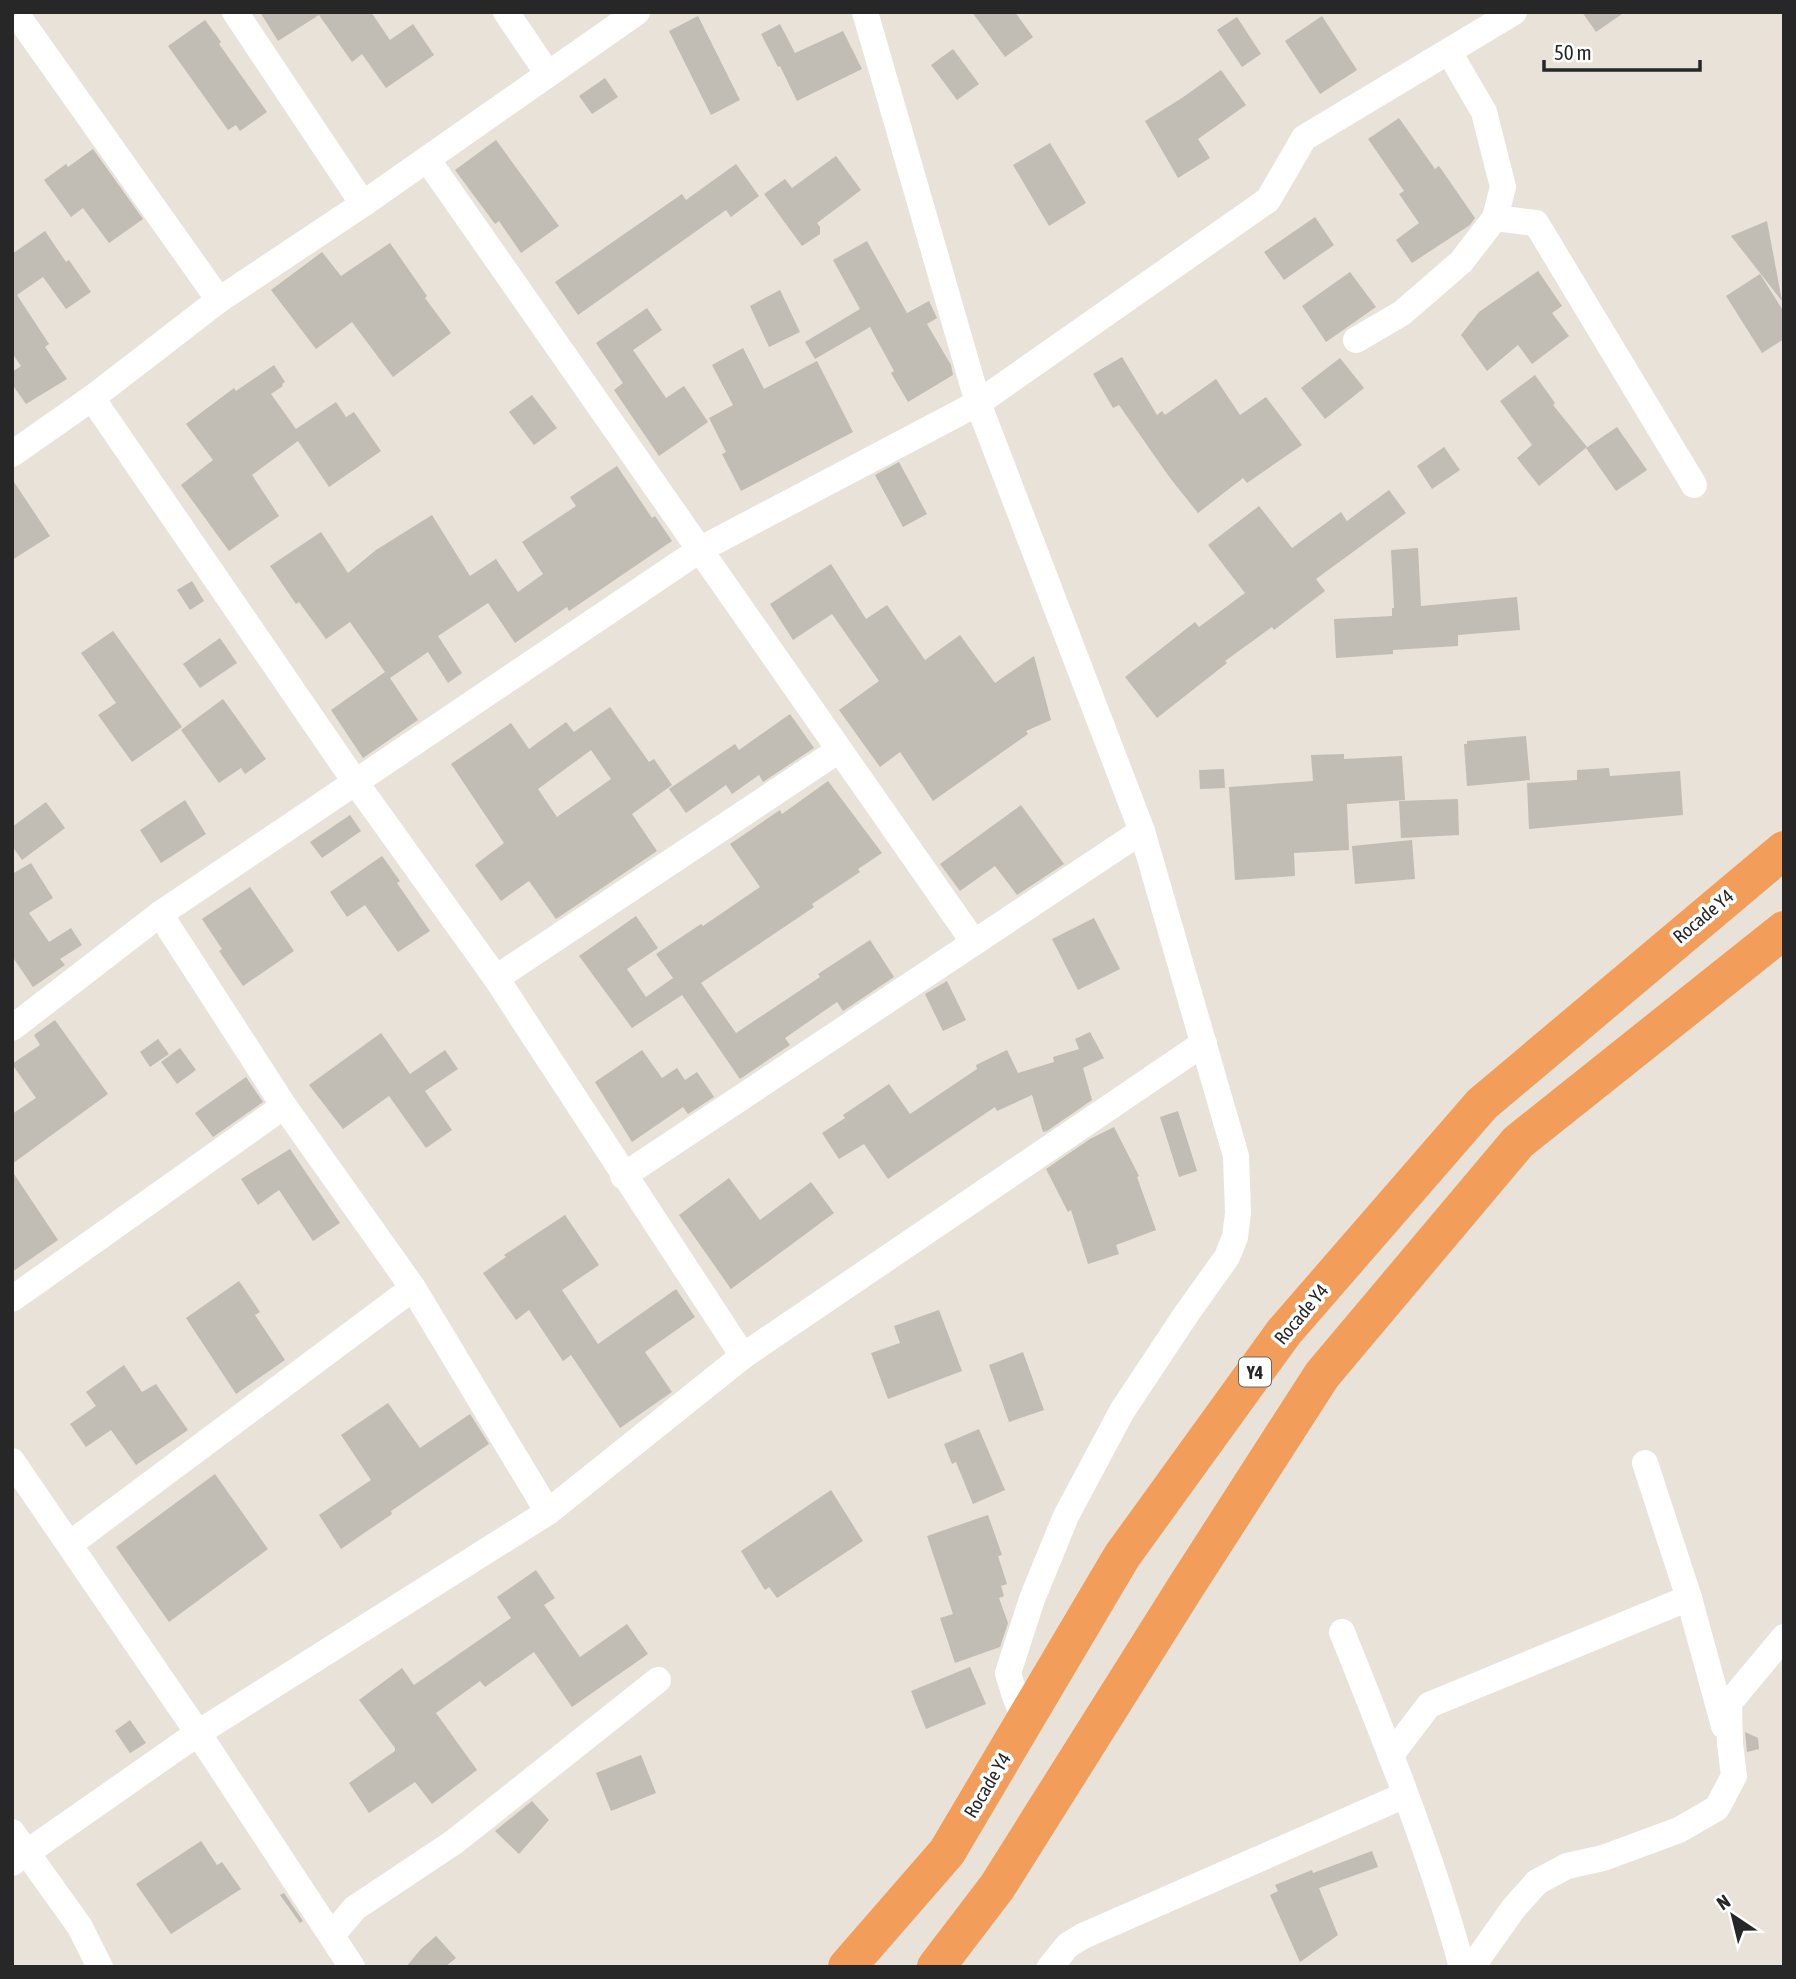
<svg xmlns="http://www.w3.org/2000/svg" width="1796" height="1979" font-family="'Asap Condensed',sans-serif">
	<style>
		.building { fill: #c1bcb4; fill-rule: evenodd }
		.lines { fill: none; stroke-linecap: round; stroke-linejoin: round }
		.minor { stroke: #fff; stroke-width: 26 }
		.highway { stroke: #f29d5a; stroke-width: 38 }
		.labels { text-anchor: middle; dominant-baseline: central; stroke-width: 7; stroke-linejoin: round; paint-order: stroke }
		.shield { fill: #fff; stroke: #686868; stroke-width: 2 }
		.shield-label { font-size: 18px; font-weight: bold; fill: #272727 }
		.street-label { font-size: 19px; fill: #272727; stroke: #fff }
	</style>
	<rect width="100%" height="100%" fill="#e8e2d9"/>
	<g class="building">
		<path d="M 260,12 L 371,12 L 390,40 L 413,24 L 434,55 L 386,88 L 362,54 L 352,62 L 319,15 L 278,41 Z"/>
		<path d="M 972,12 L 1015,12 L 1033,37 L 1005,57 Z"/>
		<path d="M 1582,12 L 1625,12 L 1596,32 Z"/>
		<path d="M 698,16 L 740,100 L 711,115 L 669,31 Z"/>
		<path d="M 1322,16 L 1357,70 L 1320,94 L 1285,41 Z"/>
		<path d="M 1237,17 L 1261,54 L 1242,67 L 1217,30 Z"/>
		<path d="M 205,20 L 221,42 L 219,44 L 267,112 L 240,131 L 236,125 L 228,130 L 168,46 Z"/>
		<path d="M 780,24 L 795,53 L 843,31 L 862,69 L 797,101 L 780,66 L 778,67 L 761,34 Z"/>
		<path d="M 953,49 L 979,84 L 957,100 L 931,65 Z"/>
		<path d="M 1221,70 L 1246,105 L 1198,139 L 1210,158 L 1178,178 L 1145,121 L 1182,98 Z"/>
		<path d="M 605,78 L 618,97 L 592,114 L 579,96 Z"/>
		<path d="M 1399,118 L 1435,169 L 1439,166 L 1475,218 L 1470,225 L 1412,263 L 1396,240 L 1419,223 L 1399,194 L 1404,191 L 1368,139 Z"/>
		<path d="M 496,140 L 559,226 L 521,253 L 499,221 L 495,224 L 455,170 Z"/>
		<path d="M 1050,143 L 1086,203 L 1049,226 L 1013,165 Z"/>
		<path d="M 93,149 L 143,219 L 109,243 L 83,208 L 71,217 L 44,180 L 66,164 L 68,167 Z"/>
		<path d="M 836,156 L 861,190 L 817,223 L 820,227 L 820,234 L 802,246 L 764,194 L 785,179 L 792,188 Z"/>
		<path d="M 736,164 L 759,196 L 731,217 L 726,210 L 578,315 L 555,282 L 682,194 L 686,200 Z"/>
		<path d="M 1315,217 L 1334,245 L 1284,280 L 1264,252 Z"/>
		<path d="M 1767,221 L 1782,301 L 1731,236 Z"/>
		<path d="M 45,231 L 66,262 L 69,260 L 91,292 L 66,309 L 43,277 L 17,295 L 49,344 L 45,347 L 67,379 L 26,404 L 12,384 L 12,372 L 21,366 L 12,353 L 12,254 Z"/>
		<path d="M 867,241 L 907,313 L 929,301 L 937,318 L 927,324 L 951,365 L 953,375 L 908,402 L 891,373 L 894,371 L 870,327 L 815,359 L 805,342 L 860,309 L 833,260 Z"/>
		<path d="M 390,243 L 427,296 L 425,298 L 451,333 L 393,377 L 352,322 L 316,349 L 271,290 L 322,252 L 341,276 Z"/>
		<path d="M 1538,271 L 1562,306 L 1552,313 L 1569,336 L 1532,364 L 1518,345 L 1487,371 L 1461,335 L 1479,312 Z"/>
		<path d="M 1350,272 L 1376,307 L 1326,342 L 1302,306 Z"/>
		<path d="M 1760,274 L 1784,312 L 1784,339 L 1762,353 L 1726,296 Z"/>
		<path d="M 780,290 L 800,332 L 769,347 L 750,306 Z"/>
		<path d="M 647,308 L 662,330 L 633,350 L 666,398 L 684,386 L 708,422 L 659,456 L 614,390 L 623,383 L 596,343 Z"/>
		<path d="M 743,348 L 764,389 L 817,361 L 853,432 L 741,491 L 722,454 L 726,452 L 709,418 L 733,405 L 712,365 Z"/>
		<path d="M 1122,357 L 1157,415 L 1162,411 L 1165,415 L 1216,379 L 1240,415 L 1266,397 L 1302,445 L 1247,483 L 1243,478 L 1198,513 L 1170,478 L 1119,405 L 1113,408 L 1093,374 Z"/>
		<path d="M 1340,358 L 1364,388 L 1325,419 L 1301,388 Z"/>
		<path d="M 274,365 L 285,382 L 282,384 L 283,386 L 271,394 L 296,429 L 336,402 L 346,417 L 354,412 L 381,451 L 329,487 L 298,441 L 252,475 L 279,516 L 229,551 L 181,485 L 213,460 L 186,424 L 234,388 L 236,391 Z"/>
		<path d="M 1535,375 L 1555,403 L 1553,405 L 1587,447 L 1539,486 L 1517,458 L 1532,445 L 1500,401 Z"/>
		<path d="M 532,395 L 557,428 L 534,445 L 509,412 Z"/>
		<path d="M 1617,427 L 1647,470 L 1616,491 L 1586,448 Z"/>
		<path d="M 1444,447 L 1460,470 L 1432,489 L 1417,466 Z"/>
		<path d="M 899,462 L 927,514 L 903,527 L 875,475 Z"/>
		<path d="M 617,466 L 652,518 L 655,516 L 672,541 L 569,611 L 567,607 L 515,643 L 488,603 L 438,636 L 462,673 L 448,683 L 428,652 L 390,678 L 418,720 L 363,758 L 331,710 L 385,672 L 350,622 L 326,639 L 299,602 L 296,604 L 270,566 L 321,532 L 348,573 L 376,550 L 432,515 L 470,576 L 496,559 L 518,592 L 543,574 L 522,542 L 576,506 L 570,497 Z"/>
		<path d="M 12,479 L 50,536 L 12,560 Z"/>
		<path d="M 1389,490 L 1406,513 L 1316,579 L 1325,591 L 1274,630 L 1272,627 L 1225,661 L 1227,663 L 1157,718 L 1125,677 L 1195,622 L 1199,627 L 1245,593 L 1208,545 L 1259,506 L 1292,548 L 1341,512 L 1347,521 Z"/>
		<path d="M 1418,548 L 1421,606 L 1517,597 L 1520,630 L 1458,635 L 1458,646 L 1393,650 L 1393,654 L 1336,658 L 1334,619 L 1392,616 L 1392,608 L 1394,608 L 1391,550 Z"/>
		<path d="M 831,564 L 866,619 L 887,605 L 925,660 L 960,635 L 995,683 L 1034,656 L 1051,720 L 1026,731 L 1028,734 L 933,801 L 900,752 L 880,767 L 839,710 L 879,681 L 832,614 L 793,640 L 770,604 Z"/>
		<path d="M 192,581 L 204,601 L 190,610 L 177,590 Z"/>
		<path d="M 113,631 L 182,727 L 132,762 L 98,715 L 116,703 L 81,653 Z"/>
		<path d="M 220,638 L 237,663 L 200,688 L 183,664 Z"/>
		<path d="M 223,699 L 266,759 L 245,774 L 241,768 L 219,783 L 181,730 Z"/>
		<path d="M 610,707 L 649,762 L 654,759 L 672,785 L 632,814 L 657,851 L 556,919 L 529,881 L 501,901 L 475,865 L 504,843 L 451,764 L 511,723 L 529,749 L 566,722 L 574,732 ZM 591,750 L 611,779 L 557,817 L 538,789 Z"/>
		<path d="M 790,714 L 814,748 L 763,782 L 759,775 L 732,794 L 726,785 L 686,813 L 669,789 L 735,744 L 739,750 Z"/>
		<path d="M 1526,736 L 1530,780 L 1467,786 L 1464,744 L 1467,744 L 1467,741 Z"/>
		<path d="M 1344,754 L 1344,759 L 1402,756 L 1405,800 L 1347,804 L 1349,850 L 1294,853 L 1295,876 L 1235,880 L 1229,787 L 1313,781 L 1311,755 Z"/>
		<path d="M 1609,768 L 1610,776 L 1680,771 L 1683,815 L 1529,829 L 1527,783 L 1577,780 L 1577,770 Z"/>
		<path d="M 1224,769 L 1225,788 L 1200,789 L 1199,770 Z"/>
		<path d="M 828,781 L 882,853 L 858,869 L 860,872 L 812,904 L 814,907 L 701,983 L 736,1033 L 820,977 L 818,974 L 870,940 L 894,977 L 843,1011 L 837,1002 L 785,1038 L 790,1045 L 740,1079 L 682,995 L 632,1028 L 579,956 L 636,916 L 658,948 L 627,969 L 646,997 L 673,978 L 656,954 L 701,924 L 703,926 L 760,887 L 730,844 L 780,810 L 782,814 Z"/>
		<path d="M 1458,799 L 1459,835 L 1401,838 L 1399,801 Z"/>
		<path d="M 185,800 L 206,834 L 161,863 L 140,830 Z"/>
		<path d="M 46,802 L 65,828 L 22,860 L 12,846 L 12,827 Z"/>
		<path d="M 1021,805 L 1064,864 L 1017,895 L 995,866 L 960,891 L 940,864 Z"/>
		<path d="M 350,815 L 361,831 L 322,858 L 310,842 Z"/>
		<path d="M 1412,840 L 1415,879 L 1355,884 L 1352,846 Z"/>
		<path d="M 382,856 L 400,881 L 397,883 L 430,931 L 398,952 L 365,905 L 347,917 L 330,892 Z"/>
		<path d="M 31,863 L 53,898 L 29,913 L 49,942 L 71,928 L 82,945 L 60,959 L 65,965 L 33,987 L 12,956 L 12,874 Z"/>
		<path d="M 250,887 L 294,951 L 243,986 L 219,951 L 222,949 L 202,919 Z"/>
		<path d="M 1094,918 L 1120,969 L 1078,990 L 1052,939 Z"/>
		<path d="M 947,981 L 966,1020 L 943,1031 L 925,994 Z"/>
		<path d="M 55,1020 L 108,1094 L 12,1164 L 12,1114 L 36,1098 L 12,1064 L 40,1045 L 34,1035 Z"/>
		<path d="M 1090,1032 L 1104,1058 L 1083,1068 L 1092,1100 L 1047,1131 L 1043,1132 L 1032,1095 L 997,1111 L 995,1107 L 888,1179 L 864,1144 L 839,1159 L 822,1133 L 845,1118 L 843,1115 L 889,1084 L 910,1114 L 977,1069 L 976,1065 L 1007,1050 L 1018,1073 L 1054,1062 L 1053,1057 L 1079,1049 L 1075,1039 Z"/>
		<path d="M 381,1033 L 410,1074 L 445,1050 L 458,1069 L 425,1091 L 452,1130 L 426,1148 L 389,1096 L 343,1129 L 309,1085 Z"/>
		<path d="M 158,1039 L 169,1054 L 150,1067 L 140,1052 Z"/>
		<path d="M 180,1048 L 196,1070 L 177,1084 L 161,1062 Z"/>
		<path d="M 642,1050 L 662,1078 L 677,1068 L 685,1080 L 697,1072 L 714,1097 L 688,1114 L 683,1107 L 632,1142 L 595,1082 Z"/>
		<path d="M 246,1077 L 263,1102 L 213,1137 L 195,1113 Z"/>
		<path d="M 1178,1111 L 1197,1171 L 1179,1177 L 1160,1117 Z"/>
		<path d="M 1114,1127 L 1139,1176 L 1137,1177 L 1156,1230 L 1116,1245 L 1119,1254 L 1088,1264 L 1071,1210 L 1068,1212 L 1046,1169 L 1090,1139 Z"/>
		<path d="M 290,1149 L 340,1223 L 313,1241 L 279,1190 L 258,1205 L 241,1179 Z"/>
		<path d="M 12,1171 L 58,1240 L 12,1272 Z"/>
		<path d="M 729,1178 L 760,1220 L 811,1182 L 834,1213 L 731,1289 L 679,1215 Z"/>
		<path d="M 565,1215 L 599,1265 L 562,1290 L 598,1344 L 676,1289 L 695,1317 L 645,1352 L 672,1392 L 620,1428 L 571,1355 L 563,1361 L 529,1310 L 516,1320 L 483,1273 L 506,1257 L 504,1255 Z"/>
		<path d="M 239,1281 L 260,1312 L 255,1315 L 285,1360 L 236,1394 L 186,1318 Z"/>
		<path d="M 939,1310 L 962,1371 L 888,1399 L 871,1353 L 900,1343 L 894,1326 Z"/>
		<path d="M 1023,1352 L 1044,1410 L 1009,1422 L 989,1365 Z"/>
		<path d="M 124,1365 L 142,1392 L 156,1384 L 188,1430 L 136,1465 L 111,1430 L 86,1447 L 70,1424 L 96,1406 L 86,1392 Z"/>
		<path d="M 388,1403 L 420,1448 L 470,1414 L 489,1444 L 391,1511 L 392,1514 L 341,1549 L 319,1515 L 371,1480 L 341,1435 Z"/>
		<path d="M 979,1429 L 1005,1490 L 973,1504 L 956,1462 L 952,1464 L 944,1444 Z"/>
		<path d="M 215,1474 L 268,1549 L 169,1622 L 116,1547 Z"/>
		<path d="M 831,1490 L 863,1541 L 777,1598 L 769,1587 L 765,1590 L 741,1551 Z"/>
		<path d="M 988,1515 L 1002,1555 L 998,1556 L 1007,1584 L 1001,1586 L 1004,1596 L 999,1598 L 1008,1623 L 1000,1647 L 955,1663 L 940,1618 L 953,1614 L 927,1536 Z"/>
		<path d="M 536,1570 L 555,1598 L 544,1605 L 580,1657 L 627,1624 L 648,1654 L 572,1707 L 534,1652 L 485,1687 L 480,1681 L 436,1713 L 477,1770 L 432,1804 L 415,1782 L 369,1813 L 349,1783 L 395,1751 L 395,1748 L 359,1700 L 402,1668 L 414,1685 L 511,1618 L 497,1597 Z"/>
		<path d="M 970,1667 L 986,1704 L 926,1729 L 911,1691 Z"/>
		<path d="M 130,1720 L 146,1743 L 130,1753 L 115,1731 Z"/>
		<path d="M 1745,1732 L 1758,1738 L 1759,1749 L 1747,1752 Z"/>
		<path d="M 641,1755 L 656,1793 L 611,1811 L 596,1773 Z"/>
		<path d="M 532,1801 L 549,1820 L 519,1854 L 495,1831 Z"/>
		<path d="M 201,1841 L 217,1865 L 222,1862 L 241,1889 L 171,1934 L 136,1884 Z"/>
		<path d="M 1372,1851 L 1378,1867 L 1319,1888 L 1338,1935 L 1300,1962 L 1270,1895 L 1278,1891 L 1275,1885 L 1312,1870 L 1313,1873 Z"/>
		<path d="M 284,1893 L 303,1921 L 300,1923 L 280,1895 Z"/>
		<path d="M 436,1936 L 456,1958 L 445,1967 L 406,1967 L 421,1949 Z"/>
	</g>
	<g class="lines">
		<g class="minor">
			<path d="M 15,12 L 219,300"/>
			<path d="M 235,12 L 363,204"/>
			<path d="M 506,12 L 548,74"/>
			<path d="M 865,12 L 978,403 L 1142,831 L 1236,1156 L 1238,1213 L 1235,1237 L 1227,1257 L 1187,1313 L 1122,1411 L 1066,1516 L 1032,1599 L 1008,1673 L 1015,1696 L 1025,1721"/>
			<path d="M 427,159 L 973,941"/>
			<path d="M 1495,218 L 1536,223 L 1694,485"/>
			<path d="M 1356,340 L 1402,313 L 1461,262 L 1495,218 L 1503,187 L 1484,112 L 1449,52"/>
			<path d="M 92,398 L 356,783 L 496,978 L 743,1356"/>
			<path d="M 12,454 L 92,398 L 219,300 L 363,204 L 637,12"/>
			<path d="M 160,914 L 284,1106 L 413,1288 L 548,1512"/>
			<path d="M 496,978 L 839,750"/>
			<path d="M 12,1028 L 160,914 L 701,549 L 978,403 L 1268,200 L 1304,138 L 1514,12"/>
			<path d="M 623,1176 L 1142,831"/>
			<path d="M 12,1299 L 284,1106"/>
			<path d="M 12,1461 L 198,1733 L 352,1967"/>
			<path d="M 1645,1463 L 1689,1598 L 1724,1726"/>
			<path d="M 70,1544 L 413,1288"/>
			<path d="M 1342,1632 C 1386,1742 1431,1852 1462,1967"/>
			<path d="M 1391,1755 L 1429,1705 L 1689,1598"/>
			<path d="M 12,1832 L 80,1927 L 100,1967"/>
			<path d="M 12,1863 L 198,1733 L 548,1512 L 743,1356 L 1204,1043"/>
			<path d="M 332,1935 L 355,1908 L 454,1842 L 658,1680"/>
			<path d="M 1050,1967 L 1068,1945 L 1083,1936 L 1405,1795"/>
			<path d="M 1472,1967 L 1513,1909 L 1537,1882 L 1567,1866 L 1603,1858 L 1679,1830 L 1717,1808 L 1734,1776 L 1730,1744 L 1729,1703 L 1784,1637"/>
		</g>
		<g class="highway">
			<path d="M 847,1967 L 947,1852 L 1122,1556 L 1284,1332 L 1482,1104 L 1784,850"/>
			<path d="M 936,1967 L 997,1887 L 1185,1588 L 1322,1375 L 1518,1142 L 1784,930"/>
		</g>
	</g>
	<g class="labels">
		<rect class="shield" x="1239" y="1357.5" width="32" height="29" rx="5"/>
		<g class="shield-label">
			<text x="1255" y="1372">Y4</text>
		</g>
		<g class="street-label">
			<text transform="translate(1703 916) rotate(-40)">Rocade Y4</text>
			<text transform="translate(1301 1314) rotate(-50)">Rocade Y4</text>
			<text transform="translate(987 1785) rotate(-59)">Rocade Y4</text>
		</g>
	</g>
	<rect width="1796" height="1979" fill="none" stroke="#272727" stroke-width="28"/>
	<g transform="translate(1733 1916) rotate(325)" stroke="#ffffff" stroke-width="5" paint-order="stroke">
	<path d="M0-5L12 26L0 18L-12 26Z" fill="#272727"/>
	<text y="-10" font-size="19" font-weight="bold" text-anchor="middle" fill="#272727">N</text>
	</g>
	<path d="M1544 60v10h156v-10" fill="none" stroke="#272727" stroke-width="3.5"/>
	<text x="1554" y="60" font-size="21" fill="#272727" stroke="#ffffff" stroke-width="5" paint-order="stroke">50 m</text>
</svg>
